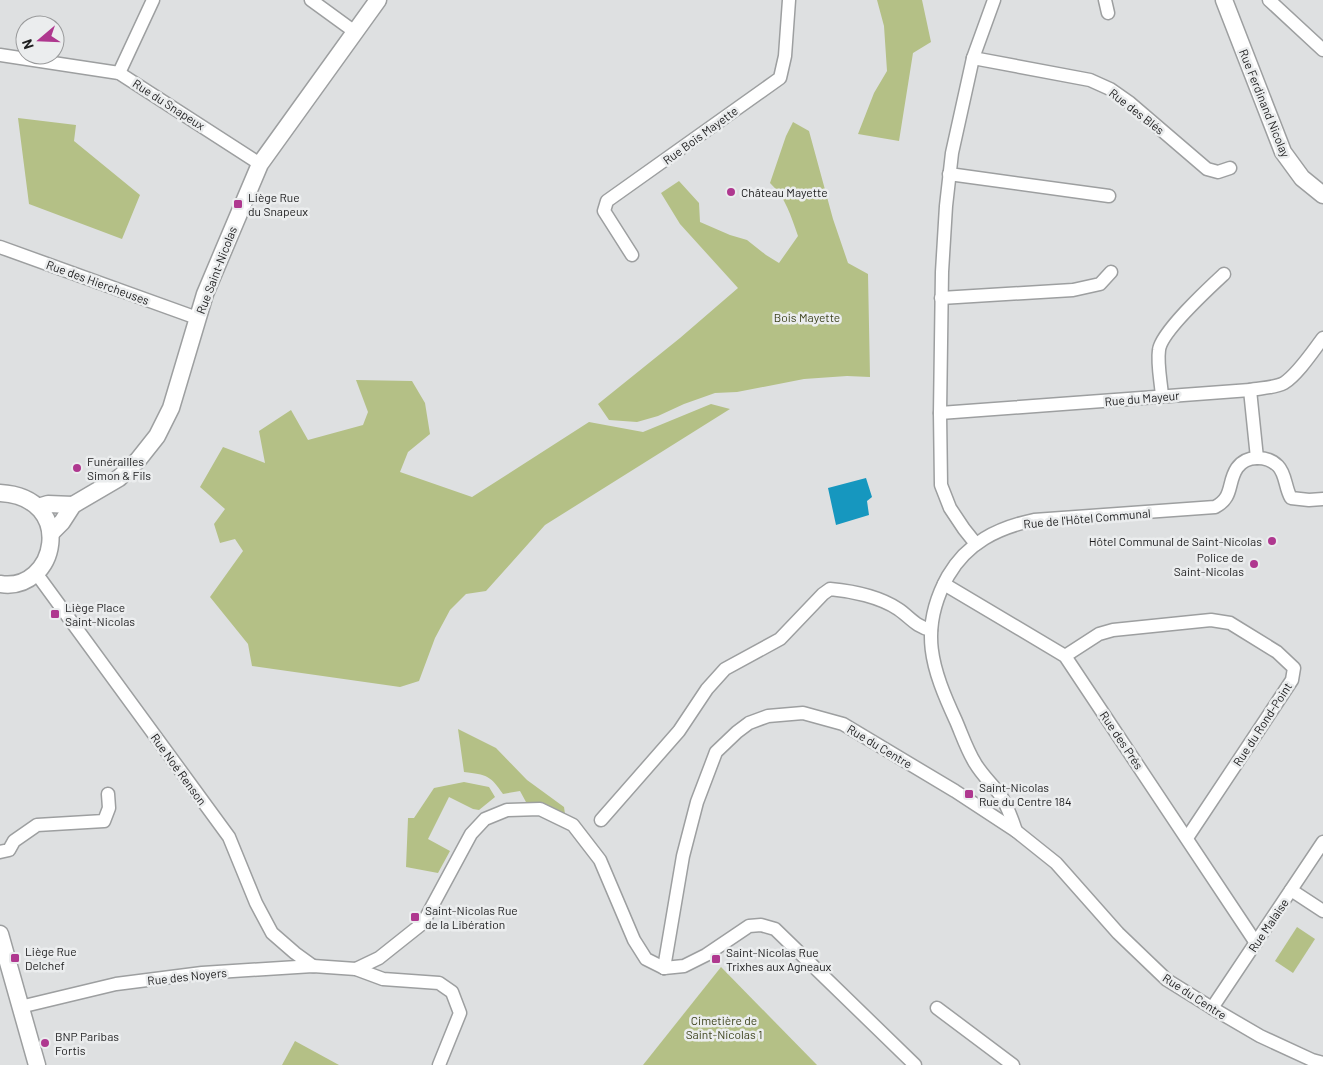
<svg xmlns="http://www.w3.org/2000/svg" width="1323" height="1065" font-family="Barlow,sans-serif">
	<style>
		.green { fill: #b4c086 }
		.water { fill: #1697bf }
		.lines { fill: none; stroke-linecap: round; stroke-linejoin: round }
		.minor-casing { stroke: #9d9fa0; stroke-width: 15 }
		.tertiary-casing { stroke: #9d9fa0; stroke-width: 19 }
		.minor { stroke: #fff; stroke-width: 12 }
		.tertiary { stroke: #fff; stroke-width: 16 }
		.poi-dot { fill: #af388f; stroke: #ebedee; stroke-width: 2 }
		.labels { text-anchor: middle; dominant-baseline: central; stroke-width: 5; stroke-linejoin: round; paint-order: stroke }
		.street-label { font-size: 12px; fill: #1d1d1e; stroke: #ebedee }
		.poi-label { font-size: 12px; fill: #1d1d1e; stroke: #ebedee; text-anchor: start }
		.park-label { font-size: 12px; fill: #3d431d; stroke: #ebedee }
	</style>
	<rect width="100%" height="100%" fill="#dee0e1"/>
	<g class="green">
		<path d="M 877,0 L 922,0 L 931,42 L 913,53 L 899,141 L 858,134 L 874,93 L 887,71 L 884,26 Z"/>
		<path d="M 18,118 L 76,125 L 74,141 L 140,195 L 122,239 L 29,204 Z"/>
		<path d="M 793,122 L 809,131 L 833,219 L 848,263 L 868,274 L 870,377 L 847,376 L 804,379 L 737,392 L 715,393 L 684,404 L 658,416 L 637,422 L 609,420 L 598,404 L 680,338 L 738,288 L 680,224 L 661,193 L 679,181 L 699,203 L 700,222 L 730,235 L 747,240 L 766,255 L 779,263 L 798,236 C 791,216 786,198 770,183 L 786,136 Z"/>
		<path d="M 356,380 L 412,381 L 425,403 L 430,434 L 408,452 L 400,472 L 472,497 L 589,422 L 643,432 L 711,404 L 730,409 L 545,525 L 486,591 L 466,594 L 450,610 L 435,638 L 419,681 L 400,687 L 252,666 L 248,644 L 210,597 L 243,551 L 235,539 L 220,543 L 214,524 L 225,509 L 200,487 L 223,447 L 265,463 L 259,431 L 291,410 L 308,440 L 363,425 L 368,412 Z"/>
		<path d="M 458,729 L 496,748 L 527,780 L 564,807 L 565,814 L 539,803 L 526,802 L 520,791 L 503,794 C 490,775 487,775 464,772 Z"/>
		<path d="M 464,782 L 489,787 L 495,797 L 479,810 L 473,809 L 449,797 L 428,839 L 450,851 L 438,873 L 406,867 L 408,818 L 414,818 L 434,788 Z"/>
		<path d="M 1297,927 L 1315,939 L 1293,973 L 1275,961 Z"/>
		<path d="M 721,967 L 817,1065 L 643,1065 Z"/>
		<path d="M 295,1041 L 339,1065 L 282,1065 Z"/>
	</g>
	<path class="water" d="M 866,478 L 872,497 L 867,501 L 869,515 L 836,525 L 828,488 Z"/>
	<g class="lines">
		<defs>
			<g id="minor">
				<path d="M 311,0 L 355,32"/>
				<path d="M 1105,0 L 1108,13"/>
				<path d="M 1269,0 L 1323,50"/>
				<path d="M 0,55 L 119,73 L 260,164"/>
				<path d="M 973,58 L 1090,80 L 1110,89 L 1130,103 L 1207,169 L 1218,172 L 1230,168"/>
				<path d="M 119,73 L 153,0"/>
				<path d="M 949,174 L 1109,196"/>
				<path d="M 0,247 L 197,318"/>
				<path d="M 632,255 L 604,211 L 607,201 L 780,78 L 785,56 L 789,0"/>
				<path d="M 941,298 L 1073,290 L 1100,284 L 1111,272"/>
				<path d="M 1250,390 L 1257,458"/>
				<path d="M 1162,396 C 1161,382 1157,364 1159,350 C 1161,332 1210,287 1224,274"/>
				<path d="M 940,413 L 1250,390 C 1260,388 1275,388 1284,383 C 1298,374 1313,351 1323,338"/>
				<path d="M 976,544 L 964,529 L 950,508 L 941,485 L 940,413 L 942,272 L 946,206 L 952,153 L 973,58 L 994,0"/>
				<path d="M 36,573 L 229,837 L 256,903 L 272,933 L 295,953 L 313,966"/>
				<path d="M 944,584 L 1065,656 L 1256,943"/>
				<path d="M 1065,656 L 1099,634 L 1113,630 L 1211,620 L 1230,623 L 1277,652 L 1294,668 L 1292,680 L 1187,838"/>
				<path d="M 601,820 L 679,731 L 707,689 L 725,669 L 780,639 L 823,594 L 830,589 C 852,591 880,597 898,609 C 910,617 916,627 931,630"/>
				<path d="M 1016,831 C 1012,819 1008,807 1001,796 C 993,785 982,775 975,763 C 967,750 962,735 956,721 C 932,669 918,630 948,576 C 967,543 997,528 1034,520 L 1215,507 C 1234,497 1227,483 1237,468 C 1246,455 1267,455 1278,466 C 1286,474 1285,488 1291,498 L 1309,500 L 1323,499"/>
				<path d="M 0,852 L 9,850 L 14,841 L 37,825 L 104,821 L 109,808 L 108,794"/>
				<path d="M 1291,890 L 1323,911"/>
				<path d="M 664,968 L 683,856 L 697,802 L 716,752 L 737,732 L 749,723 L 768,716 L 803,713 L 843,724 L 955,791 L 1016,831 L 1056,863 L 1118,933 L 1167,980 L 1212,1008 L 1260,1036 L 1312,1060 L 1323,1063"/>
				<path d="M 664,968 L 684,966 L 706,955 L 749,926 L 761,925 L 775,929 L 915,1065"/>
				<path d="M 356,969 L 379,958 L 423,923 L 471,834 L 485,819 L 507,810 L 540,809 L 573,825 L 600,860 L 634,940 L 646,959 L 664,968"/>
				<path d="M 20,1007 L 116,984 L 202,973 L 313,966 L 356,969 L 383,979 L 439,983 L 452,992 L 460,1013 L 439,1065"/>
				<path d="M 937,1008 L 1013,1065"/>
				<path d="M 1212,1008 L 1323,842"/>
			</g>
			<g id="tertiary">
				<path d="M 1224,0 L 1283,152 L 1302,178 L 1323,195"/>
				<path d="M 0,493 C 77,497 57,593 0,584"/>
				<path d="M 38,507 L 48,504 L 73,505"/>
				<path d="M 51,533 L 62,522 L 73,505 L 119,478 L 138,460 L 157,436 L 171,408 L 205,294 L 260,164 L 378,0"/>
				<path d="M 0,934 L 37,1065"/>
			</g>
		</defs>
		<use href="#minor" class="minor-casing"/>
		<use href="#tertiary" class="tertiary-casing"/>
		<use href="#minor" class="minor"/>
		<use href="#tertiary" class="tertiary"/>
	</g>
	<g class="poi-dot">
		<circle cx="731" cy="192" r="5"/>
		<rect x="233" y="199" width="10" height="10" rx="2.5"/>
		<circle cx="77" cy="468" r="5"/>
		<circle cx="1272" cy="541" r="5"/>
		<circle cx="1254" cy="564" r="5"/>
		<rect x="50" y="609" width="10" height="10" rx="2.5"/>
		<rect x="964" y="789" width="10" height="10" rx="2.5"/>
		<rect x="410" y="912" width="10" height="10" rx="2.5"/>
		<rect x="10" y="953" width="10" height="10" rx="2.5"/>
		<rect x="711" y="954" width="10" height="10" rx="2.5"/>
		<circle cx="45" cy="1043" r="5"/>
	</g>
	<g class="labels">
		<g class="street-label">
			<text transform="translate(1265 103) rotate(68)">Rue Ferdinand Nicolay</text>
			<text transform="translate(169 104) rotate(33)">Rue du Snapeux</text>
			<text transform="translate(1137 111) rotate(38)">Rue des Blés</text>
			<text transform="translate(700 135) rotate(-36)">Rue Bois Mayette</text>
			<text transform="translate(216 270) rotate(-69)">Rue Saint-Nicolas</text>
			<text transform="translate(98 282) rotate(20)">Rue des Hiercheuses</text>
			<text transform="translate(1142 398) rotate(-5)">Rue du Mayeur</text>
			<text transform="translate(1087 518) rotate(-5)">Rue de l'Hôtel Communal</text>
			<text transform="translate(1262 724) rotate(-57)">Rue du Rond-Point</text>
			<text transform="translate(1122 740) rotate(56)">Rue des Prés</text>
			<text transform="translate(880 746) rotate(31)">Rue du Centre</text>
			<text transform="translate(179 769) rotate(54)">Rue Noé Renson</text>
			<text transform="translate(1268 925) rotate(-56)">Rue Malaise</text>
			<text transform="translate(187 976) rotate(-6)">Rue des Noyers</text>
			<text transform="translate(1195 996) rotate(33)">Rue du Centre</text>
		</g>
		<g class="poi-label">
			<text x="741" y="192">Château Mayette</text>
			<text x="248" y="197">Liège Rue<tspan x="248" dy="14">du Snapeux</tspan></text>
			<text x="87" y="461">Funérailles<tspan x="87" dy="14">Simon &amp; Fils</tspan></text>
			<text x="1262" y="541" text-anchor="end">Hôtel Communal de Saint-Nicolas</text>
			<text x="1244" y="557" text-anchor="end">Police de<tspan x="1244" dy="14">Saint-Nicolas</tspan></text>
			<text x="65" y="607">Liège Place<tspan x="65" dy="14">Saint-Nicolas</tspan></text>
			<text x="979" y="787">Saint-Nicolas<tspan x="979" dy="14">Rue du Centre 184</tspan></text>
			<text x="425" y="910">Saint-Nicolas Rue<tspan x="425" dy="14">de la Libération</tspan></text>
			<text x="25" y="951">Liège Rue<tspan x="25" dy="14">Delchef</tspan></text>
			<text x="726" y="952">Saint-Nicolas Rue<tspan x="726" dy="14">Trixhes aux Agneaux</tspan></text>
			<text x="55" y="1036">BNP Paribas<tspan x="55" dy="14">Fortis</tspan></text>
		</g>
		<g class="park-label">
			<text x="807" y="317">Bois Mayette</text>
			<text x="724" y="1020">Cimetière de<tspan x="724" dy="14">Saint-Nicolas 1</tspan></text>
		</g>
	</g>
	<g transform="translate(40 40) rotate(251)"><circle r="24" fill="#ebedee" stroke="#999a9b"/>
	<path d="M0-4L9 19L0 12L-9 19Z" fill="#af388f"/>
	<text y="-8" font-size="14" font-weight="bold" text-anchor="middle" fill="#1d1d1e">N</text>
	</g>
</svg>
